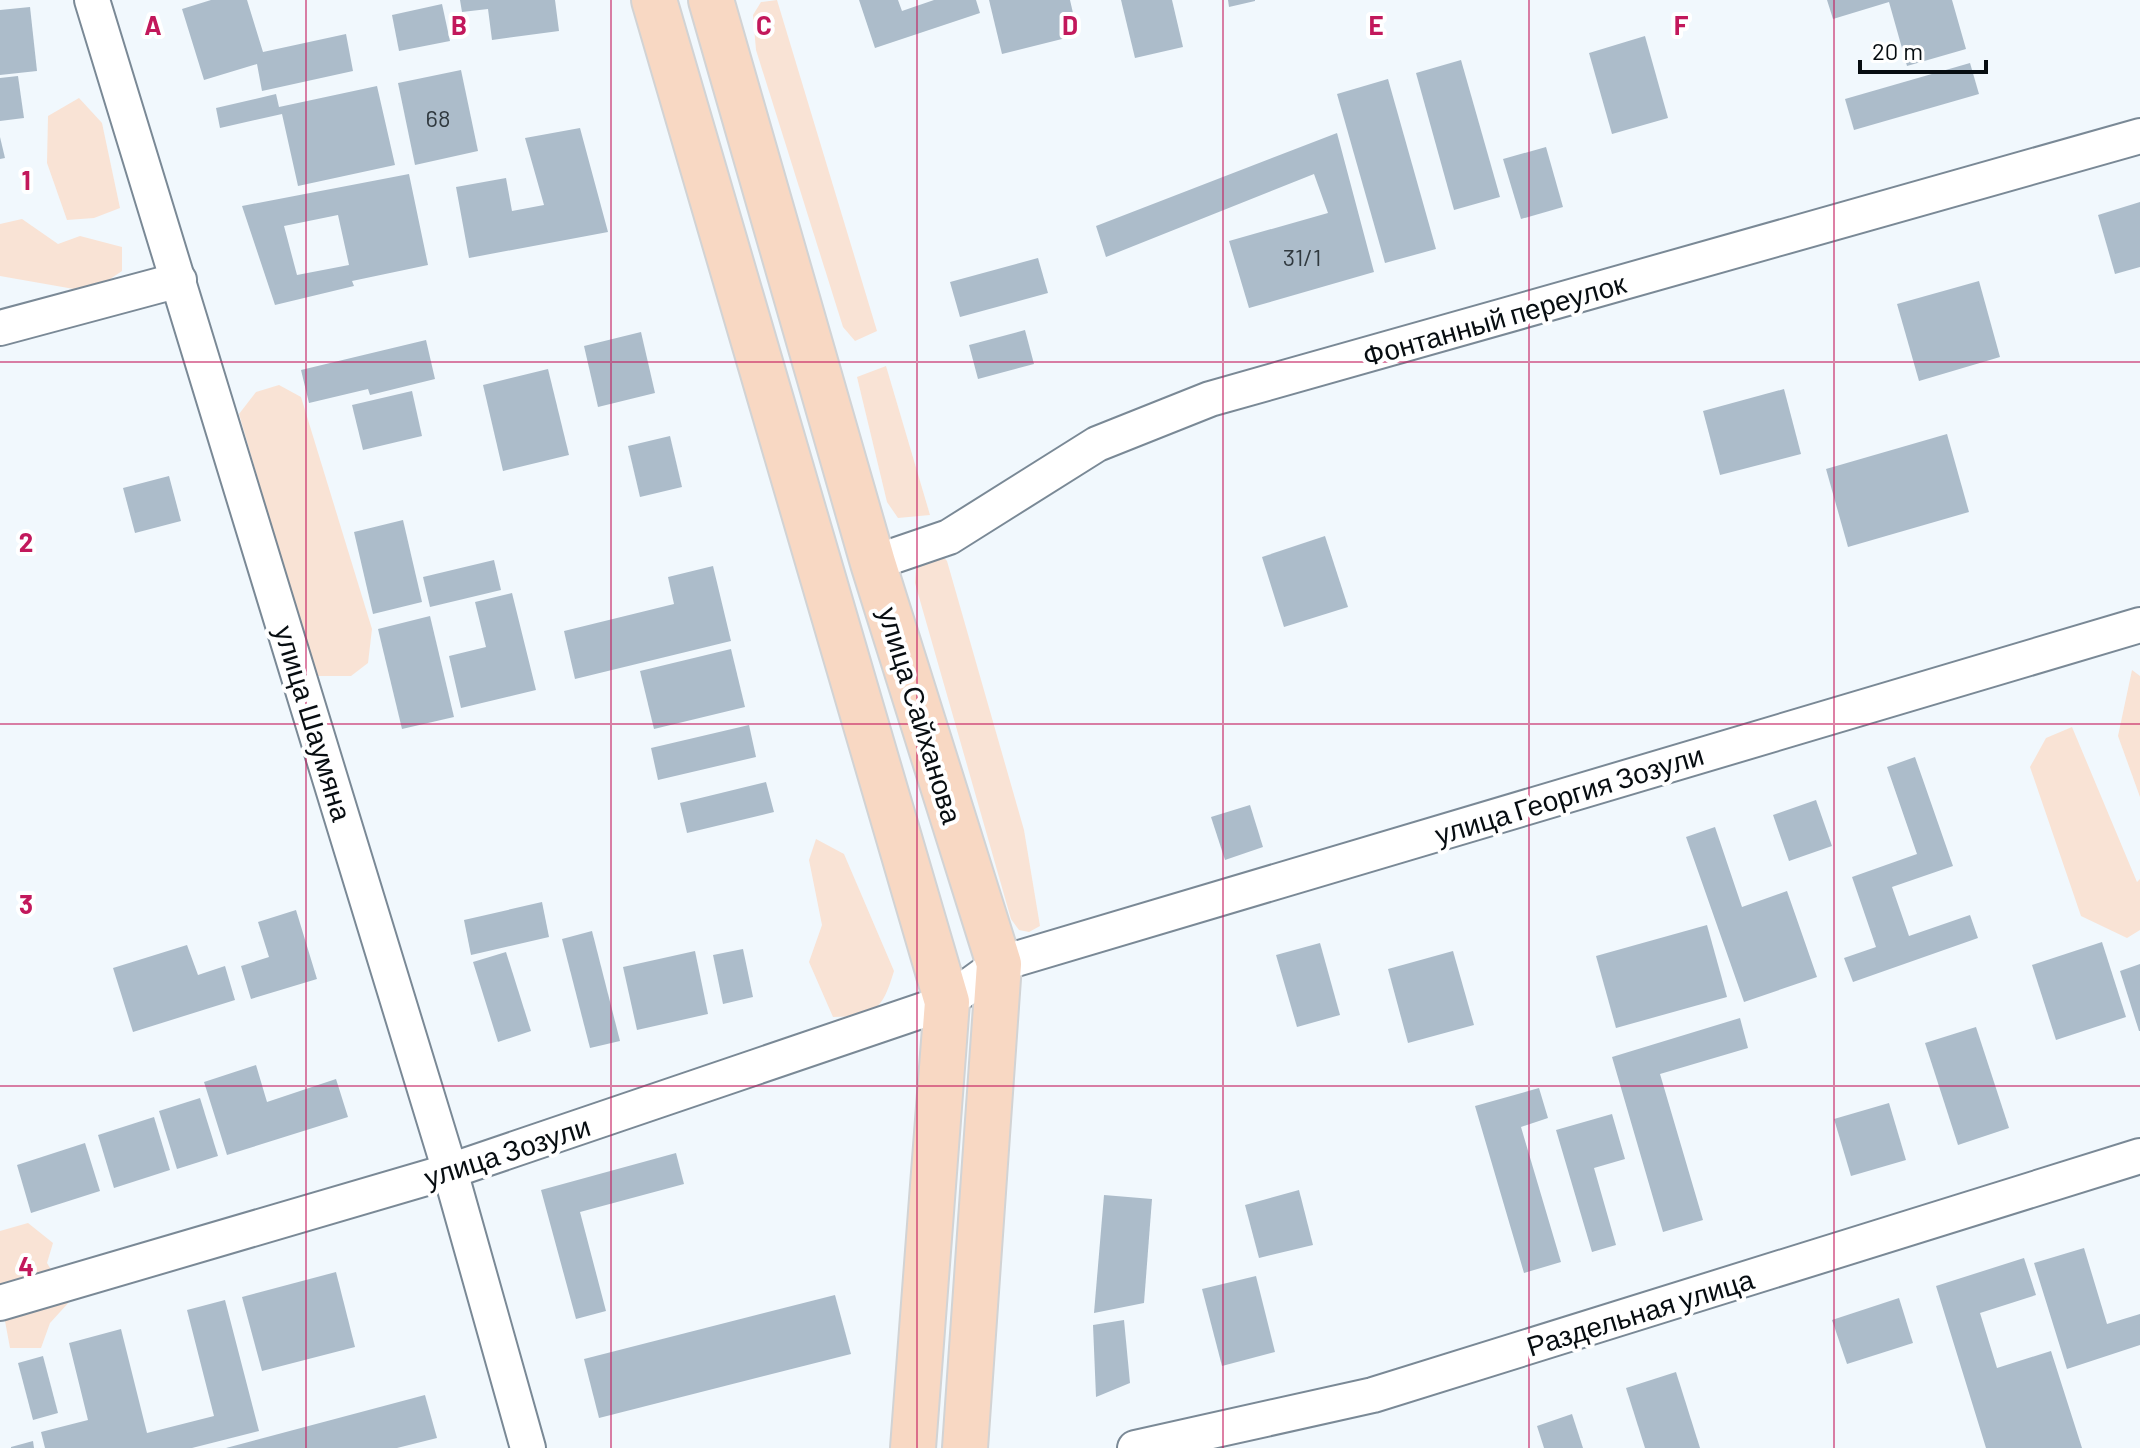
<svg xmlns="http://www.w3.org/2000/svg" width="2140" height="1448" font-family="Barlow,sans-serif">
	<style>
		.green { fill: #f9e3d5 }
		.building { fill: #acbcca; fill-rule: evenodd }
		.lines { fill: none; stroke-linecap: round; stroke-linejoin: round }
		.street-casing { stroke: #7a8996; stroke-width: 38 }
		.primary-casing { stroke: #d2d3d4; stroke-width: 48 }
		.street { stroke: #fff; stroke-width: 34 }
		.primary { stroke: #f8d8c3; stroke-width: 44 }
		.grid { fill: none; stroke: #c2185b; stroke-width: 2; stroke-opacity: 0.55 }
		.labels { text-anchor: middle; dominant-baseline: central; stroke-width: 8; stroke-linejoin: round; paint-order: stroke }
		.number-label { font-size: 24px; fill: #30393f }
		.street-label { font-size: 28px; fill: #070d11; stroke: #fff }
		.grid-label { font-size: 26px; text-anchor: middle; font-weight: bold; fill: #c2185b; stroke: #fff; stroke-width: 8; stroke-linejoin: round; paint-order: stroke }
	</style>
	<rect width="100%" height="100%" fill="#f1f8fd"/>
	<g class="green">
		<path d="M 777,0 L 877,331 L 855,341 L 843,327 L 756,50 L 753,15 L 761,2 Z"/>
		<path d="M 79,98 L 102,123 L 120,208 L 94,218 L 67,220 L 47,163 L 48,116 Z"/>
		<path d="M 22,219 L 58,244 L 80,236 L 122,247 L 122,271 L 91,292 L 0,276 L 0,224 Z"/>
		<path d="M 886,366 L 930,515 L 898,518 L 887,502 L 857,377 Z"/>
		<path d="M 279,385 L 301,397 L 372,629 L 368,663 L 351,676 L 315,676 L 239,414 L 256,392 Z"/>
		<path d="M 940,553 L 947,561 L 1024,830 L 1040,926 L 1029,932 L 1019,930 L 1011,919 L 915,583 L 916,569 L 929,557 Z"/>
		<path d="M 2132,670 L 2140,676 L 2140,797 L 2118,736 Z"/>
		<path d="M 2072,727 L 2137,882 L 2140,879 L 2140,930 L 2127,938 L 2081,916 L 2030,767 L 2046,738 Z"/>
		<path d="M 816,839 L 844,854 L 894,971 C 882,1011 875,1016 833,1017 L 809,962 L 822,925 L 809,860 Z"/>
		<path d="M 28,1223 L 53,1243 L 47,1263 L 70,1301 L 50,1323 L 41,1348 L 10,1348 L 5,1321 L 0,1316 L 0,1231 Z"/>
	</g>
	<g class="building">
		<path d="M 211,0 L 247,0 L 263,52 L 346,34 L 353,71 L 262,91 L 257,64 L 204,80 L 182,9 Z"/>
		<path d="M 460,0 L 555,0 L 559,31 L 492,40 L 488,9 L 462,12 Z"/>
		<path d="M 859,0 L 898,0 L 902,11 L 934,0 L 976,0 L 980,13 L 875,48 Z"/>
		<path d="M 989,0 L 1070,0 L 1078,35 L 1002,54 Z"/>
		<path d="M 1121,0 L 1172,0 L 1183,47 L 1135,58 Z"/>
		<path d="M 1228,0 L 1255,0 L 1255,1 L 1229,7 Z"/>
		<path d="M 1827,0 L 1952,0 L 1966,49 L 1907,66 L 1889,2 L 1833,19 Z"/>
		<path d="M 442,4 L 450,41 L 399,51 L 392,15 Z"/>
		<path d="M 30,7 L 37,71 L 0,75 L 0,10 Z"/>
		<path d="M 1645,36 L 1668,118 L 1612,134 L 1589,53 Z"/>
		<path d="M 1461,60 L 1500,197 L 1454,210 L 1416,73 Z"/>
		<path d="M 1970,63 L 1979,94 L 1854,130 L 1845,99 Z"/>
		<path d="M 461,70 L 478,151 L 415,165 L 398,83 Z"/>
		<path d="M 18,76 L 24,118 L 0,121 L 0,78 Z"/>
		<path d="M 1388,79 L 1436,249 L 1385,263 L 1337,94 Z"/>
		<path d="M 377,86 L 395,165 L 298,186 L 282,114 L 220,128 L 216,108 L 276,94 L 279,107 Z"/>
		<path d="M 580,128 L 608,232 L 469,258 L 456,187 L 506,178 L 512,211 L 544,205 L 525,138 Z"/>
		<path d="M 1337,133 L 1374,272 L 1249,308 L 1229,241 L 1328,213 L 1314,174 L 1106,257 L 1096,226 Z"/>
		<path d="M 0,137 L 5,158 L 0,159 Z"/>
		<path d="M 1546,147 L 1563,207 L 1521,219 L 1503,159 Z"/>
		<path d="M 409,174 L 428,265 L 352,281 L 354,286 L 275,305 L 242,206 ZM 338,215 L 349,265 L 297,275 L 284,226 Z"/>
		<path d="M 2140,202 L 2140,267 L 2115,274 L 2098,215 Z"/>
		<path d="M 1038,258 L 1048,293 L 960,317 L 950,282 Z"/>
		<path d="M 1979,281 L 2000,357 L 1919,381 L 1897,304 Z"/>
		<path d="M 1025,330 L 1034,364 L 978,379 L 969,345 Z"/>
		<path d="M 641,332 L 655,393 L 598,407 L 584,346 Z"/>
		<path d="M 426,340 L 435,379 L 370,395 L 368,389 L 309,403 L 301,370 Z"/>
		<path d="M 548,369 L 569,455 L 503,471 L 483,385 Z"/>
		<path d="M 1784,389 L 1801,454 L 1720,475 L 1703,411 Z"/>
		<path d="M 412,391 L 422,436 L 363,450 L 352,405 Z"/>
		<path d="M 1947,434 L 1969,512 L 1848,547 L 1826,469 Z"/>
		<path d="M 670,436 L 682,487 L 640,497 L 628,446 Z"/>
		<path d="M 169,476 L 181,521 L 135,533 L 123,488 Z"/>
		<path d="M 403,520 L 422,602 L 373,614 L 354,532 Z"/>
		<path d="M 1325,536 L 1348,607 L 1284,627 L 1262,557 Z"/>
		<path d="M 494,560 L 501,590 L 430,607 L 423,577 Z"/>
		<path d="M 713,566 L 731,641 L 575,679 L 564,631 L 674,604 L 668,577 Z"/>
		<path d="M 512,593 L 536,690 L 461,708 L 449,656 L 486,647 L 475,602 Z"/>
		<path d="M 430,616 L 454,717 L 402,729 L 378,629 Z"/>
		<path d="M 731,649 L 745,707 L 654,729 L 640,671 Z"/>
		<path d="M 749,725 L 756,757 L 658,780 L 651,748 Z"/>
		<path d="M 1915,757 L 1953,866 L 1892,887 L 1909,936 L 1970,915 L 1978,938 L 1853,982 L 1844,958 L 1876,947 L 1852,877 L 1917,854 L 1887,767 Z"/>
		<path d="M 766,782 L 774,812 L 687,833 L 680,803 Z"/>
		<path d="M 1816,800 L 1832,846 L 1789,861 L 1773,815 Z"/>
		<path d="M 1250,805 L 1263,847 L 1225,860 L 1211,817 Z"/>
		<path d="M 1715,827 L 1742,907 L 1787,891 L 1817,977 L 1744,1002 L 1686,837 Z"/>
		<path d="M 542,902 L 549,937 L 471,955 L 464,920 Z"/>
		<path d="M 296,910 L 317,979 L 251,999 L 241,966 L 269,957 L 258,922 Z"/>
		<path d="M 1707,925 L 1727,997 L 1616,1028 L 1596,956 Z"/>
		<path d="M 592,931 L 620,1041 L 590,1048 L 562,939 Z"/>
		<path d="M 2102,942 L 2126,1017 L 2056,1040 L 2032,965 Z"/>
		<path d="M 1320,943 L 1340,1015 L 1297,1027 L 1276,955 Z"/>
		<path d="M 187,945 L 198,975 L 225,966 L 235,1000 L 133,1032 L 113,968 Z"/>
		<path d="M 743,949 L 753,997 L 723,1004 L 713,955 Z"/>
		<path d="M 695,951 L 708,1014 L 637,1030 L 623,967 Z"/>
		<path d="M 1453,951 L 1474,1025 L 1408,1043 L 1388,969 Z"/>
		<path d="M 506,952 L 531,1031 L 498,1042 L 473,962 Z"/>
		<path d="M 2140,964 L 2140,1031 L 2139,1031 L 2120,971 Z"/>
		<path d="M 1740,1018 L 1748,1048 L 1660,1074 L 1703,1220 L 1663,1232 L 1612,1057 Z"/>
		<path d="M 1976,1027 L 2009,1128 L 1958,1145 L 1925,1043 Z"/>
		<path d="M 256,1065 L 267,1102 L 336,1079 L 348,1117 L 227,1155 L 204,1082 Z"/>
		<path d="M 1539,1088 L 1548,1118 L 1521,1127 L 1561,1262 L 1524,1273 L 1475,1106 Z"/>
		<path d="M 200,1098 L 218,1156 L 177,1169 L 159,1111 Z"/>
		<path d="M 1889,1103 L 1906,1160 L 1851,1176 L 1834,1119 Z"/>
		<path d="M 1612,1114 L 1625,1159 L 1594,1168 L 1616,1245 L 1592,1252 L 1556,1130 Z"/>
		<path d="M 154,1117 L 170,1170 L 114,1188 L 98,1135 Z"/>
		<path d="M 85,1143 L 100,1191 L 31,1213 L 17,1165 Z"/>
		<path d="M 676,1153 L 684,1184 L 580,1212 L 606,1311 L 576,1319 L 541,1190 Z"/>
		<path d="M 1299,1190 L 1313,1245 L 1259,1258 L 1245,1205 Z"/>
		<path d="M 1104,1195 L 1152,1199 L 1144,1303 L 1094,1313 Z"/>
		<path d="M 2084,1248 L 2107,1324 L 2140,1314 L 2140,1345 L 2067,1369 L 2034,1263 Z"/>
		<path d="M 2024,1258 L 2036,1295 L 1980,1313 L 1997,1368 L 2051,1351 L 2082,1448 L 1986,1448 L 1936,1286 Z"/>
		<path d="M 336,1272 L 355,1347 L 262,1371 L 242,1297 Z"/>
		<path d="M 1256,1276 L 1275,1352 L 1222,1366 L 1202,1289 Z"/>
		<path d="M 835,1295 L 851,1354 L 599,1418 L 584,1359 Z"/>
		<path d="M 1899,1298 L 1913,1343 L 1847,1364 L 1832,1320 Z"/>
		<path d="M 225,1300 L 259,1431 L 192,1448 L 45,1448 L 41,1432 L 88,1420 L 69,1343 L 121,1329 L 147,1433 L 214,1416 L 187,1310 Z"/>
		<path d="M 1124,1320 L 1130,1383 L 1096,1397 L 1093,1325 Z"/>
		<path d="M 43,1356 L 58,1413 L 33,1420 L 18,1363 Z"/>
		<path d="M 1676,1372 L 1700,1448 L 1645,1448 L 1626,1388 Z"/>
		<path d="M 425,1395 L 437,1438 L 397,1448 L 226,1448 Z"/>
		<path d="M 1572,1414 L 1583,1448 L 1544,1448 L 1537,1426 Z"/>
		<path d="M 33,1441 L 34,1448 L 11,1448 L 11,1447 Z"/>
	</g>
	<g class="lines">
		<defs>
			<g id="street">
				<path d="M 92,0 L 450,1171 L 528,1448"/>
				<path d="M 0,328 L 179,280"/>
				<path d="M 873,563 L 949,537 L 1097,444 L 1210,399 L 2140,136"/>
				<path d="M 0,1303 L 450,1171 L 947,1002 L 999,964 L 2140,625"/>
				<path d="M 1135,1448 L 1373,1395 L 2140,1156"/>
			</g>
			<g id="primary">
				<path d="M 654,0 L 947,1002 L 913,1448"/>
				<path d="M 711,0 L 873,563 L 999,964 L 965,1448"/>
			</g>
		</defs>
		<use href="#street" class="street-casing"/>
		<use href="#primary" class="primary-casing"/>
		<use href="#street" class="street"/>
		<use href="#primary" class="primary"/>
	</g>
	<path class="grid" d="M 306,0 L 306,1448M 611,0 L 611,1448M 917,0 L 917,1448M 1223,0 L 1223,1448M 1529,0 L 1529,1448M 1834,0 L 1834,1448M 0,362 L 2140,362M 0,724 L 2140,724M 0,1086 L 2140,1086"/>
	<g class="labels">
		<g class="number-label">
			<text x="438" y="117">68</text>
			<text x="1302" y="256">31/1</text>
		</g>
		<g class="street-label">
			<text transform="translate(1494 319) rotate(-16)">Фонтанный переулок</text>
			<text transform="translate(921 715) rotate(73)">улица Сайханова</text>
			<text transform="translate(314 723) rotate(73)">улица Шаумяна</text>
			<text transform="translate(1569 794) rotate(-17)">улица Георгия Зозули</text>
			<text transform="translate(507 1151) rotate(-18)">улица Зозули</text>
			<text transform="translate(1640 1312) rotate(-17)">Раздельная улица</text>
		</g>
	</g>
	<g class="grid-label">
		<text x="153" y="35">A</text>
		<text x="459" y="35">B</text>
		<text x="764" y="35">C</text>
		<text x="1070" y="35">D</text>
		<text x="1376" y="35">E</text>
		<text x="1681" y="35">F</text>
		<text x="26" y="190">1</text>
		<text x="26" y="552">2</text>
		<text x="26" y="914">3</text>
		<text x="26" y="1276">4</text>
	</g>
	<path d="M1860 60v12h126v-12" fill="none" stroke="#070d11" stroke-width="4"/>
	<text x="1872" y="60" font-size="24" fill="#070d11" stroke="#ffffff" stroke-width="6" paint-order="stroke">20 m</text>
</svg>
